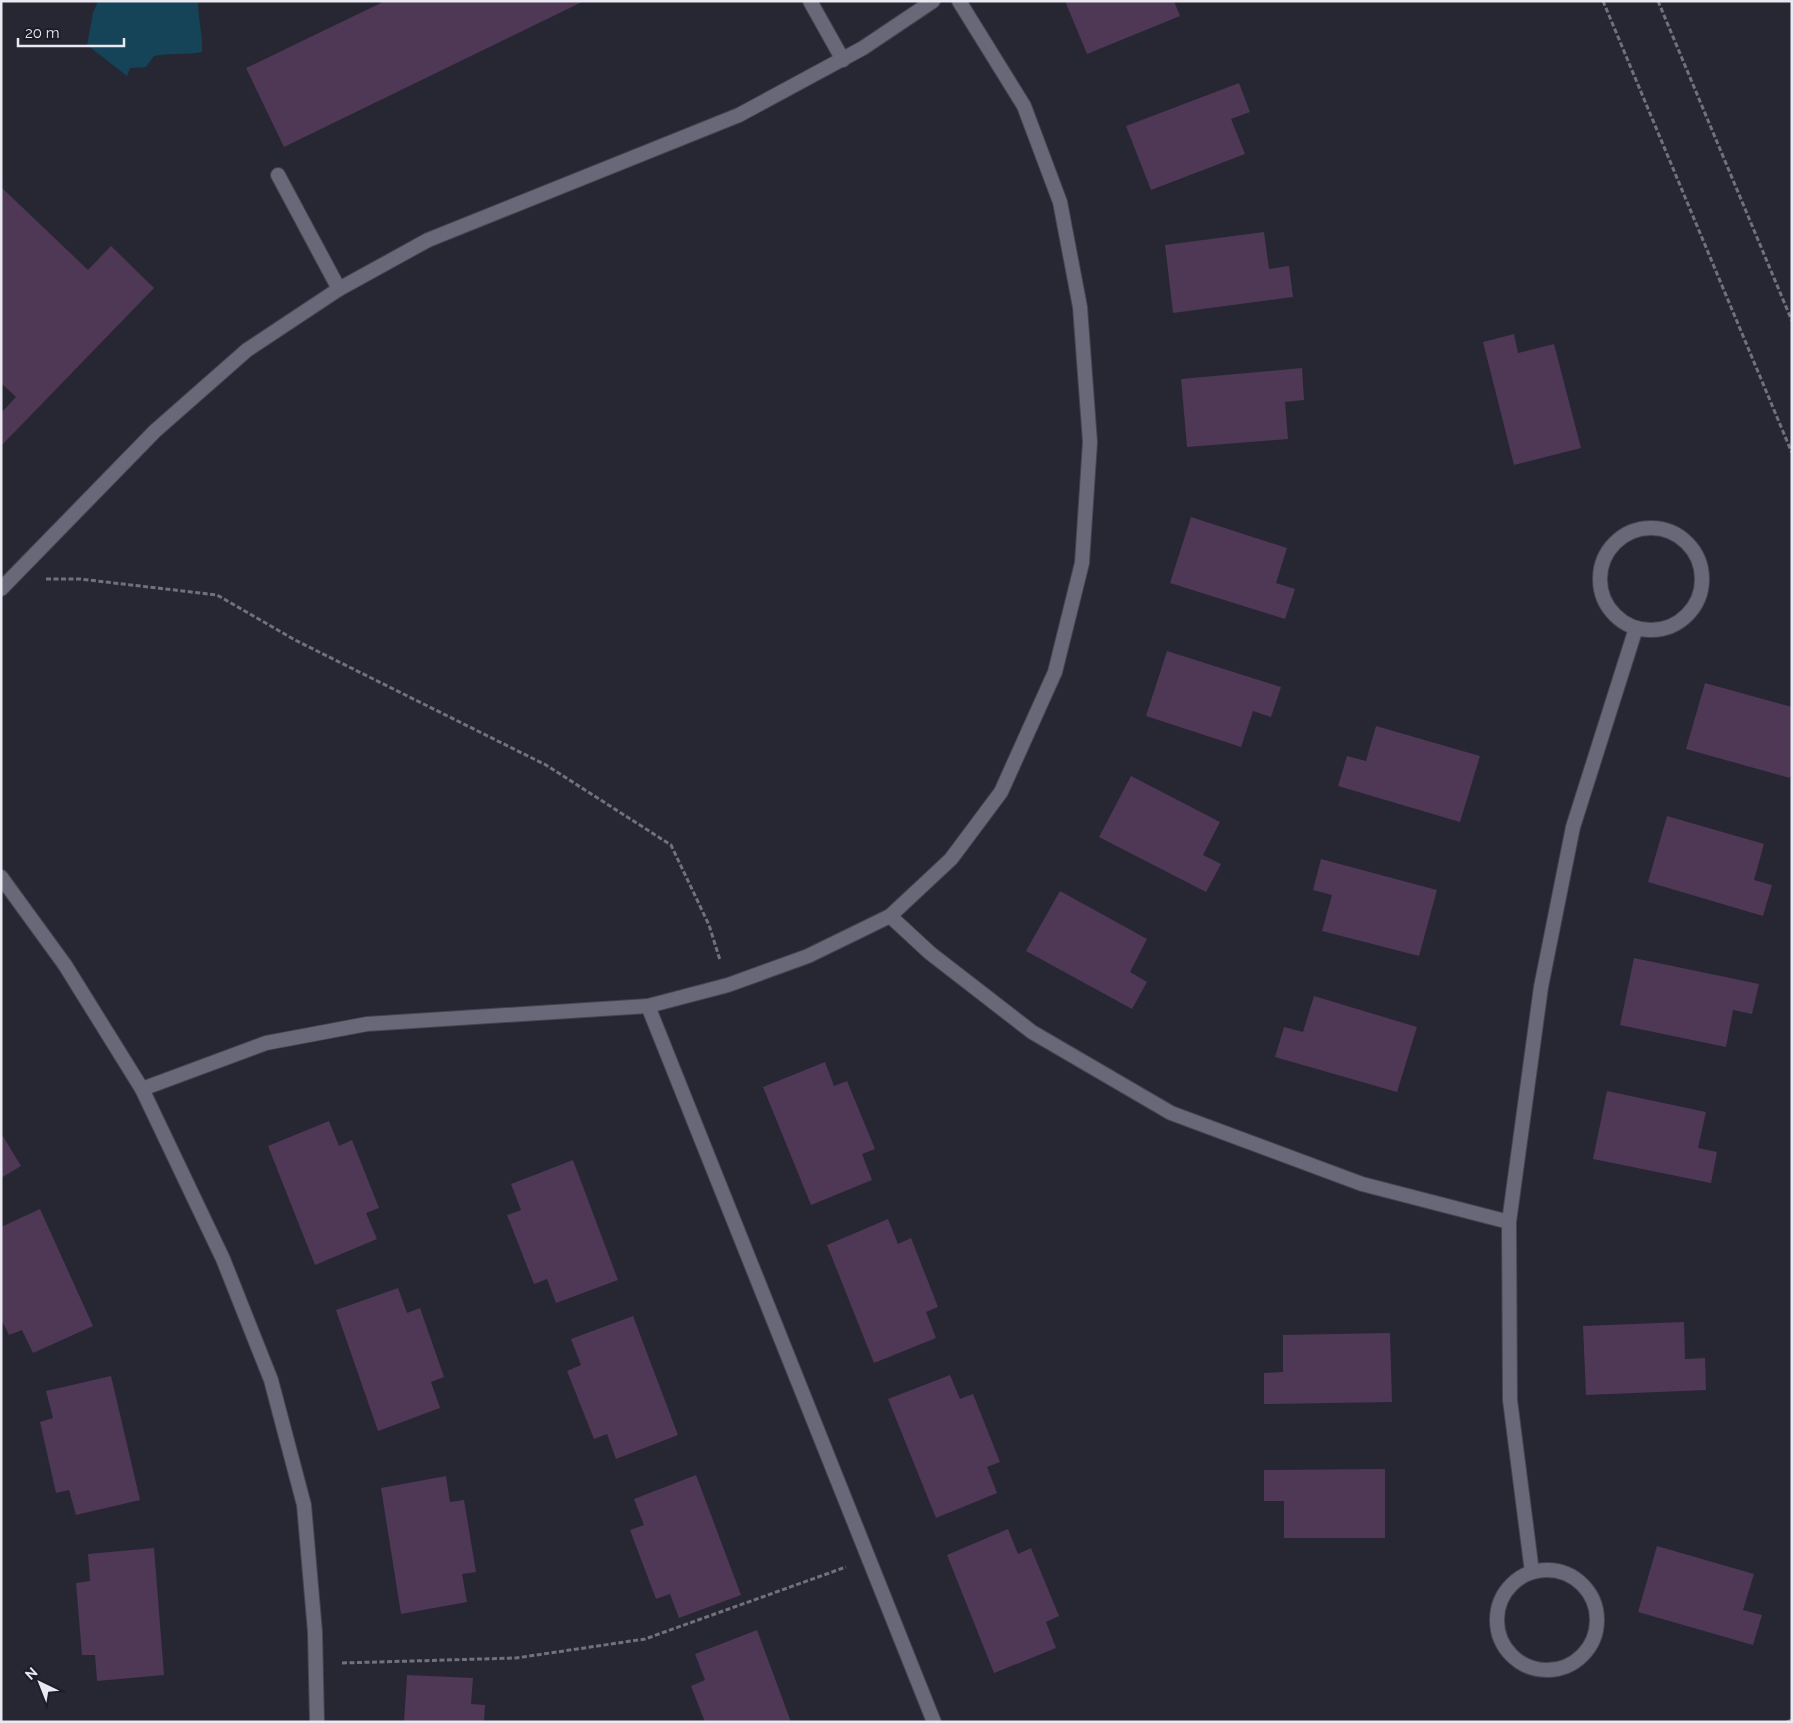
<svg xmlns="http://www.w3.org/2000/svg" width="1793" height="1723" font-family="Raleway,sans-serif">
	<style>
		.water { fill: #154357 }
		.building { fill: #4f3756 }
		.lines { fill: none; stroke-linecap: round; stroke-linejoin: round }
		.service-casing { stroke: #44434f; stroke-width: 16 }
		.minor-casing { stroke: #44434f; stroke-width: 16 }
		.path { stroke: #71707c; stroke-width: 3; stroke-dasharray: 5 2.5; stroke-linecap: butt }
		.service { stroke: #696878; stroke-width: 14 }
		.minor { stroke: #696878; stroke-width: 14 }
	</style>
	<rect width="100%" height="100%" fill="#272633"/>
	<path class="water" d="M 98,1 L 198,1 C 198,19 203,34 202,52 C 186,55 170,53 154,56 L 146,67 L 130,68 L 127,76 L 87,45 L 93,13 Z"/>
	<g class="building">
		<path d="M 385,1 L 584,1 L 284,147 L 246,68 Z"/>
		<path d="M 1065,1 L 1174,1 L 1180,16 L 1087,54 Z"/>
		<path d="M 1239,83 L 1250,112 L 1231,119 L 1245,154 L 1151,190 L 1126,126 Z"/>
		<path d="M 1,187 L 88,270 L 111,246 L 154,288 L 1,446 L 1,413 L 16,397 L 1,383 Z"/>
		<path d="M 1264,232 L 1269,269 L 1289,266 L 1293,297 L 1173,313 L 1165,245 Z"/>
		<path d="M 1514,334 L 1518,353 L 1554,344 L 1581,448 L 1514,465 L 1483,342 Z"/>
		<path d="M 1302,368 L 1304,400 L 1285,402 L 1288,439 L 1187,447 L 1181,379 Z"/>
		<path d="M 1191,517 L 1287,548 L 1276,583 L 1295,589 L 1285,619 L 1170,583 Z"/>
		<path d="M 1167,651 L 1281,687 L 1271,717 L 1253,711 L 1241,747 L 1146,716 Z"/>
		<path d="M 1705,683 L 1792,707 L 1792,771 L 1790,778 L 1686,749 Z"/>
		<path d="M 1376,726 L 1480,756 L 1460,822 L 1338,786 L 1347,756 L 1366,761 Z"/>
		<path d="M 1131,776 L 1220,822 L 1203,855 L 1221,864 L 1206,892 L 1099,837 Z"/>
		<path d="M 1667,816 L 1764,844 L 1754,880 L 1772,885 L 1763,916 L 1648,882 Z"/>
		<path d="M 1321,859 L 1437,890 L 1419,956 L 1322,931 L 1332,895 L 1313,890 Z"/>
		<path d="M 1060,891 L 1147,939 L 1130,972 L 1147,982 L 1132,1009 L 1026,951 Z"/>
		<path d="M 1634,958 L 1759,984 L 1752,1014 L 1733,1010 L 1726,1047 L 1620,1025 Z"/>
		<path d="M 1314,996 L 1417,1027 L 1397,1092 L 1275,1057 L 1284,1027 L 1303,1032 Z"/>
		<path d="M 825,1062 L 834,1086 L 847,1081 L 875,1149 L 862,1154 L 872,1180 L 811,1205 L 763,1087 Z"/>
		<path d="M 1607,1091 L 1706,1112 L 1698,1148 L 1717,1152 L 1711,1183 L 1593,1159 Z"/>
		<path d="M 329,1121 L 339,1146 L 352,1140 L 379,1208 L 366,1213 L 377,1239 L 315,1265 L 268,1146 Z"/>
		<path d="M 1,1133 L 21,1166 L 1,1178 Z"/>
		<path d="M 573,1160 L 618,1280 L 556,1303 L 547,1279 L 534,1284 L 507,1215 L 521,1210 L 511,1184 Z"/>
		<path d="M 40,1209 L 93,1326 L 33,1353 L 22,1330 L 9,1335 L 1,1319 L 1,1227 Z"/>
		<path d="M 888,1219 L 898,1244 L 911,1238 L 938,1307 L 926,1312 L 936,1338 L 874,1363 L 827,1245 Z"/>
		<path d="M 398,1288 L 407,1313 L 420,1308 L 444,1377 L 431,1382 L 440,1408 L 378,1431 L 336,1310 Z"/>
		<path d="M 633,1316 L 678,1435 L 616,1459 L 607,1434 L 594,1439 L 567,1371 L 581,1365 L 571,1339 Z"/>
		<path d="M 1684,1322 L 1685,1359 L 1705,1358 L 1706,1390 L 1586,1395 L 1583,1326 Z"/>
		<path d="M 1390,1333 L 1392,1402 L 1264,1404 L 1264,1373 L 1283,1372 L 1283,1335 Z"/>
		<path d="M 950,1375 L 960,1399 L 973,1394 L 1000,1462 L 987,1467 L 997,1493 L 936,1518 L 888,1399 Z"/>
		<path d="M 111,1376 L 140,1500 L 76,1515 L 69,1490 L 56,1493 L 40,1422 L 53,1418 L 46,1391 Z"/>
		<path d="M 1385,1469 L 1385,1538 L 1284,1538 L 1284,1501 L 1264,1501 L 1264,1470 Z"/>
		<path d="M 696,1475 L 741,1595 L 679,1618 L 670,1594 L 656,1599 L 630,1530 L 644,1525 L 634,1499 Z"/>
		<path d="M 446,1476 L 450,1502 L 464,1500 L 476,1572 L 462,1574 L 467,1602 L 401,1614 L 381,1488 Z"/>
		<path d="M 1008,1529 L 1018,1554 L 1031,1548 L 1059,1616 L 1046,1622 L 1056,1648 L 994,1673 L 947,1555 Z"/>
		<path d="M 1657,1546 L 1754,1574 L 1743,1610 L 1762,1615 L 1753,1645 L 1638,1612 Z"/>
		<path d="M 154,1548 L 164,1675 L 97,1681 L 95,1655 L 82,1655 L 76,1583 L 90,1581 L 88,1554 Z"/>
		<path d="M 757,1630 L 791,1722 L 705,1722 L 691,1686 L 705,1680 L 695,1654 Z"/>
		<path d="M 407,1675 L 473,1678 L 471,1704 L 485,1705 L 484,1722 L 404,1722 Z"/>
	</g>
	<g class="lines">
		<defs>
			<g id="service">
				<path d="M 810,1 L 843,60"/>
				<path d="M 278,175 L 339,289"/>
			</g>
			<g id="minor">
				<circle cx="1651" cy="579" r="51"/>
				<path d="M 1,589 L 155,431 L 247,350 L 339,289 L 428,240 L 739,115 L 863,48 L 933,1"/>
				<path d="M 1,877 L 65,965 L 142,1089"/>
				<path d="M 890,916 L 930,953 L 1032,1032 L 1171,1113 L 1362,1184 L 1509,1222 L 1541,987 L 1573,827 L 1636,628"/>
				<path d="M 1509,1222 L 1510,1400 L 1532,1572"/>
				<circle cx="1547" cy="1620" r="50"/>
				<path d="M 317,1722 L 315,1632 L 304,1505 L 271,1380 L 223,1259 L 142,1089 L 266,1043 L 367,1024 L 648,1006"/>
				<path d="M 934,1722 L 648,1006 L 728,985 L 808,956 L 890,916 L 951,859 L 1001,792 L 1055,672 L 1082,563 L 1090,442 L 1080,307 L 1060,202 L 1024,106 L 959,1"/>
			</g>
		</defs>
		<use href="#service" class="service-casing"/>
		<use href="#minor" class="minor-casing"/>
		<g class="path">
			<path d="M 1603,1 L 1792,453"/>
			<path d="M 1658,1 L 1792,321"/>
			<path d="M 46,579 L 80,579 L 217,595 L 295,640 L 546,765 L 671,845 L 709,925 L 720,960"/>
			<path d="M 342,1663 L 516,1658 L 645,1639 L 846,1567"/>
			<path d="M 1787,1722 L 1792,1720"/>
		</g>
		<use href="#service" class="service"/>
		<use href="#minor" class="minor"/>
	</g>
	<rect width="1793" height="1723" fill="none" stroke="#eae9f2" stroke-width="5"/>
	<g transform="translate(40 1683) rotate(317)" stroke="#1d1c29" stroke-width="4" paint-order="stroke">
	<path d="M0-4L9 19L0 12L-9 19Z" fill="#eae9f2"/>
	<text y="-8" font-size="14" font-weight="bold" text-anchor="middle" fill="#eae9f2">N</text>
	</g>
	<path d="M18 38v8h106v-8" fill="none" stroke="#eae9f2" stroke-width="2.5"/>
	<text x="25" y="38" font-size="15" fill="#eae9f2" stroke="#1d1c29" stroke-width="4" paint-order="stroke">20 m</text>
</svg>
